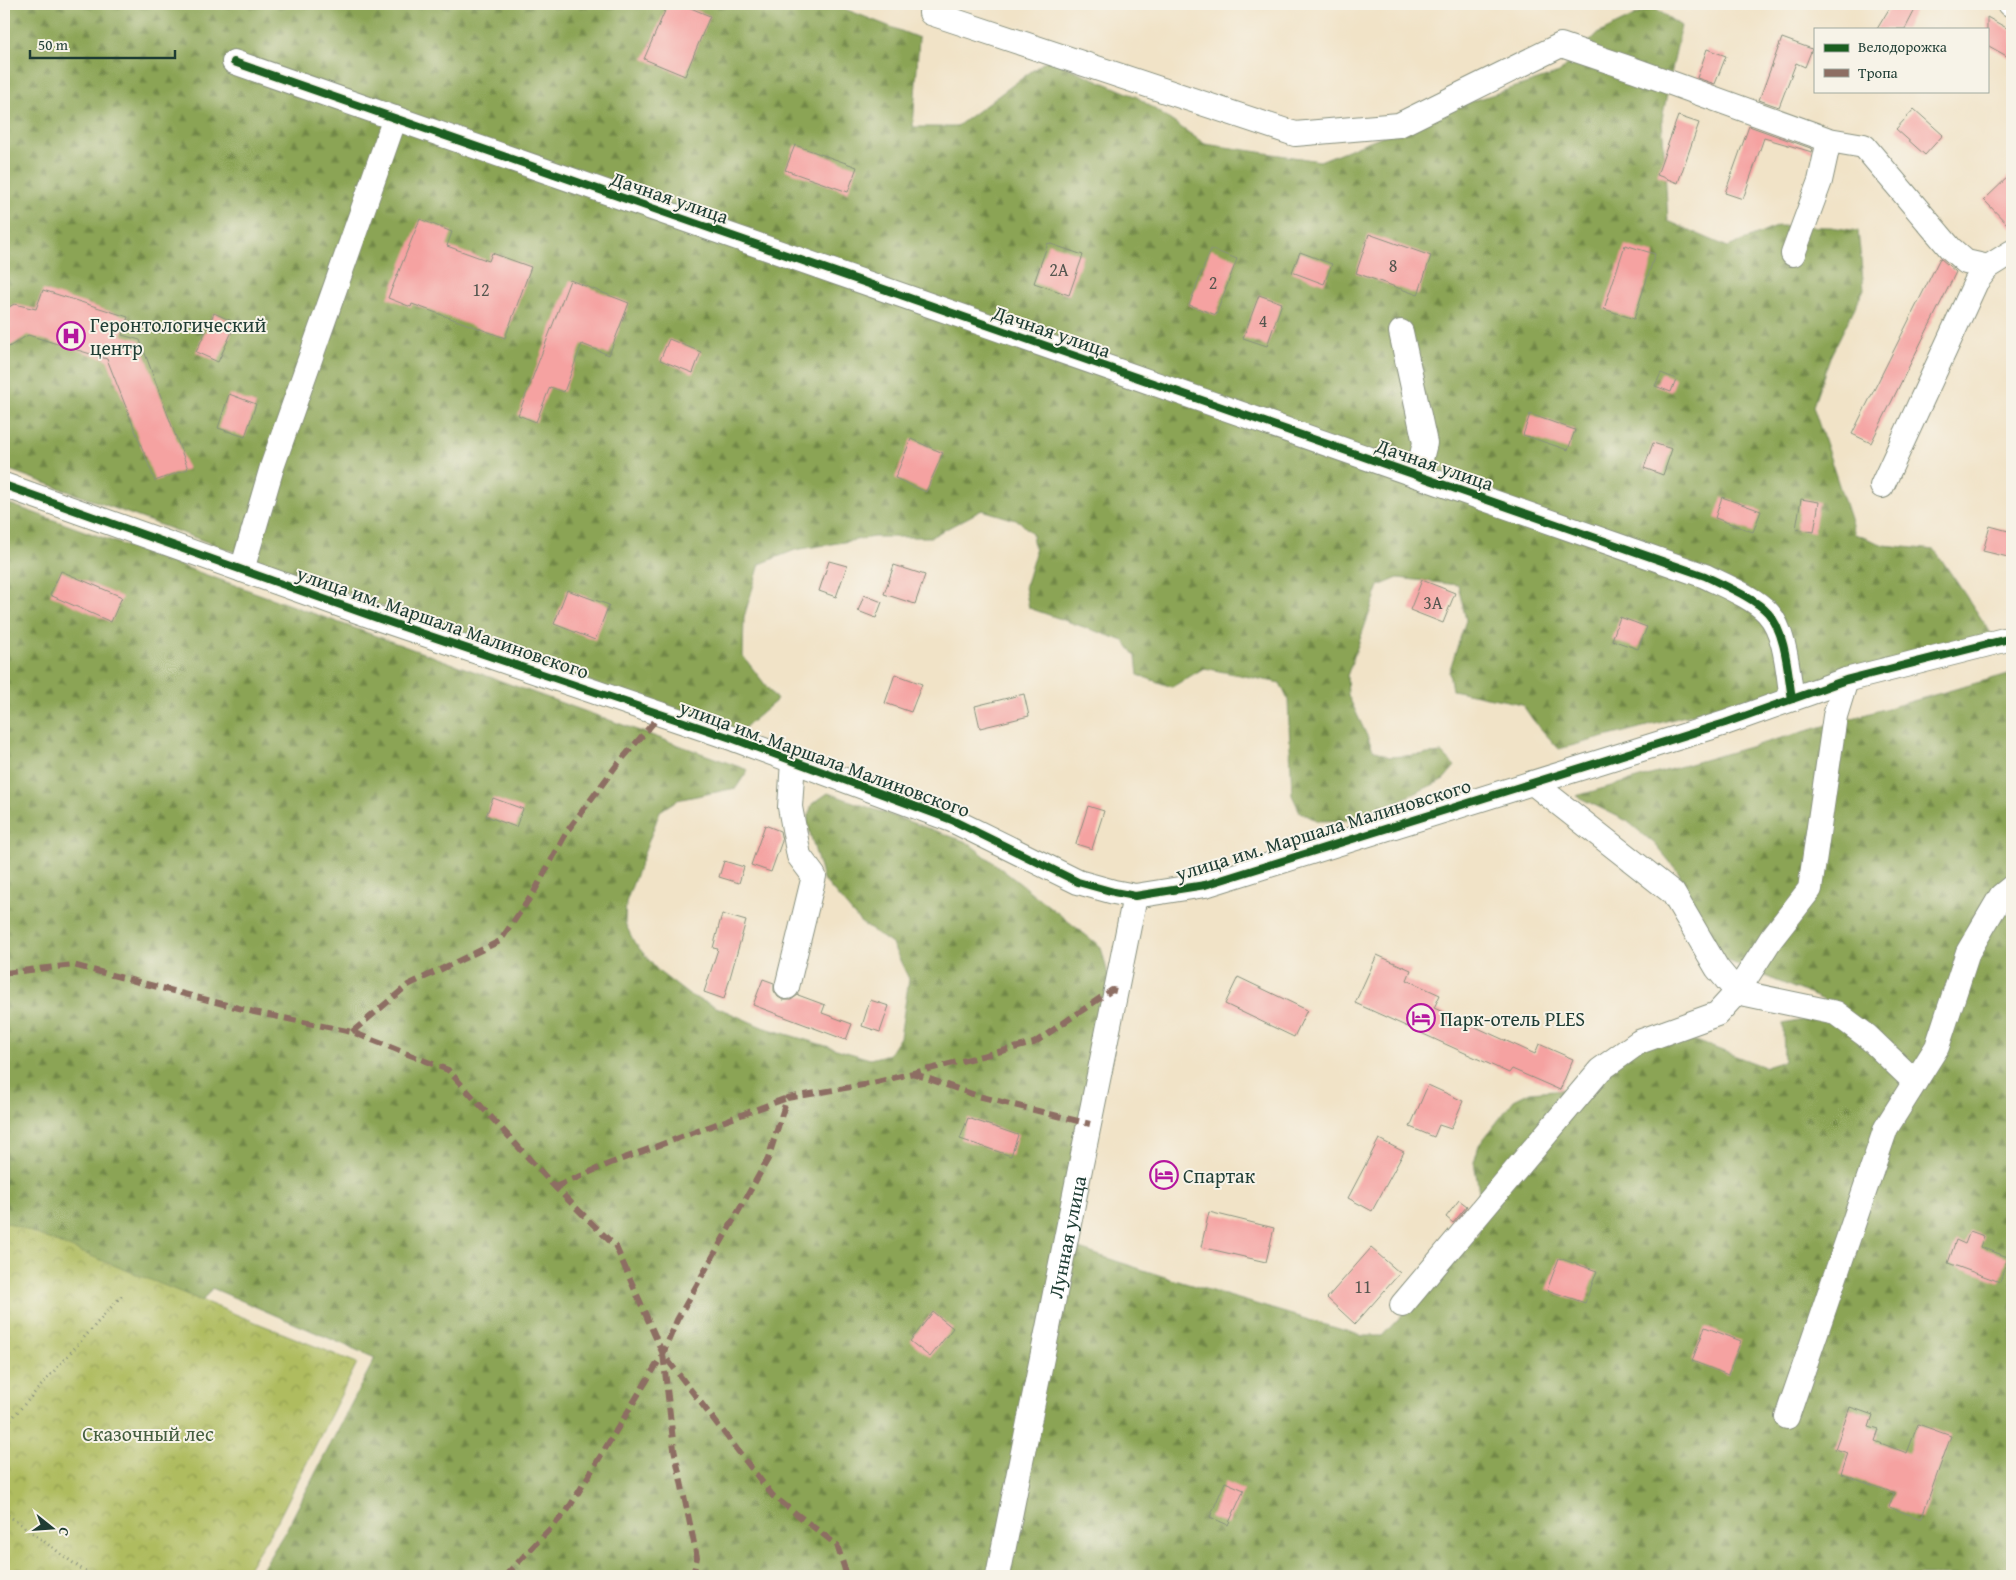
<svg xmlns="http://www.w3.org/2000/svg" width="2016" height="1580" font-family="'Gentium Book Plus',serif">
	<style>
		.forest { fill: url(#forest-firs); stroke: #557044 }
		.park { fill: url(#park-crowns); stroke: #677c49 }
		.building { fill: #f5a2a1 }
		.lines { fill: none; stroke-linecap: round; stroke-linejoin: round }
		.minor-casing { stroke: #88907e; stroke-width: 26 }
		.path { stroke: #88907e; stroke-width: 3; stroke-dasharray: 1 4; stroke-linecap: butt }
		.minor { stroke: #fff; stroke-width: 24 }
		.quiet { stroke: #8d6e63; stroke-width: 6; stroke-dasharray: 12 6; stroke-linecap: butt }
		.cycleway-casing { stroke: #f7f3e8; stroke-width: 11 }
		.cycleway { stroke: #1b5e20; stroke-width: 8 }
		.labels { text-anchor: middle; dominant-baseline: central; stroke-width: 4; stroke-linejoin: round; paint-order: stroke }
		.number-label { font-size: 18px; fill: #54564f }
		.street-label { font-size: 20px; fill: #1f3d34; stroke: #f7f3e8 }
		.poi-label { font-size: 20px; fill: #1f3d34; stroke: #f7f3e8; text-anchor: start }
		.park-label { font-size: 20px; fill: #435d3e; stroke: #f7f3e8 }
	</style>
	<defs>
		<pattern id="forest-firs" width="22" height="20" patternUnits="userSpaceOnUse" patternTransform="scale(1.25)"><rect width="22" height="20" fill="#8ba455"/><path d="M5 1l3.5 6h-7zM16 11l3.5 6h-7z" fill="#718747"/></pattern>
		<pattern id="park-crowns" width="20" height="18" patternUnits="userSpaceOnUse" patternTransform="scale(1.25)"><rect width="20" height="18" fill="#afbc5e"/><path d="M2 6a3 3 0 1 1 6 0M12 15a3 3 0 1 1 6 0" fill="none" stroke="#8e9a4e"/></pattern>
	</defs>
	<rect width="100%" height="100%" fill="#f7f3e8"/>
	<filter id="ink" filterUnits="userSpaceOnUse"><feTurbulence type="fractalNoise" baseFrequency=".02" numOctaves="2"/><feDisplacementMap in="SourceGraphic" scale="10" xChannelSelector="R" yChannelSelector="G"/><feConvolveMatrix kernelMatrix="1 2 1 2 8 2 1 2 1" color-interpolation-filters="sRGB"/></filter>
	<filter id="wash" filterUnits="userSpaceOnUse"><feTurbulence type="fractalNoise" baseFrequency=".0096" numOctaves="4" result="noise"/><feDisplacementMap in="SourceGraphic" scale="20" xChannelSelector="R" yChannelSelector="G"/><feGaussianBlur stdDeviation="1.12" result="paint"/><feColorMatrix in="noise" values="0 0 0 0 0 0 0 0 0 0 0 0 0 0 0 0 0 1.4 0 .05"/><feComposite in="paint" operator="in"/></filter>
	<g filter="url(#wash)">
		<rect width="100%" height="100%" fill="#f1e3c7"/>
		<g class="forest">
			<path d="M 4,4 L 832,4 L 919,38 L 913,127 L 956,127 L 1048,59 L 1137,97 L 1205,144 L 1320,161 L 1454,107 L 1559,73 L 1597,34 L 1653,7 L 1681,26 L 1662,119 L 1668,221 L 1728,247 L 1778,226 L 1831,227 L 1858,231 L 1864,289 L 1830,357 L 1813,406 L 1855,534 L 1884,545 L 1935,550 L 1993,636 L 1559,749 L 1533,720 L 1522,704 L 1452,690 L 1449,672 L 1466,620 L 1458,585 L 1398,578 L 1379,586 L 1347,676 L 1348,695 L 1373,749 L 1389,757 L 1442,753 L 1455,766 L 1443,780 L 1357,820 L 1318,821 L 1300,812 L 1292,795 L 1288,700 L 1280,683 L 1204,668 L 1172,687 L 1138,675 L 1136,656 L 1124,641 L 1029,608 L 1025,587 L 1035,553 L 1032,534 L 1019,521 L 982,510 L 931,537 L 874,537 L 795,550 L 760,564 L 744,617 L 743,656 L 777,700 L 736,735 L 4,468 Z"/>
			<path d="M 4,502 L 748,770 L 736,788 L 677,800 L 660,811 L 626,902 L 625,923 L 634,942 L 658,971 L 689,995 L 762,1027 L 870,1059 L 889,1054 L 900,1037 L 909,979 L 892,944 L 860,922 L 823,879 L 807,822 L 812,804 L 828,793 L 967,842 L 1101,947 L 1112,990 L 1061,1243 L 1168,1278 L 1363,1336 L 1382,1336 L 1478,1234 L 1483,1216 L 1474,1162 L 1479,1145 L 1514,1100 L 1530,1092 L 1567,1089 L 1625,1045 L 1659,1036 L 1696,1041 L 1765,1067 L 1784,1061 L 1783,1024 L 1818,1017 L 1824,1000 L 1718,957 L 1697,925 L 1679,873 L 1655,844 L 1627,821 L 1576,796 L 2012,673 L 2012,1576 L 258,1576 L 286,1530 L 375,1358 L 212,1288 L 4,1570 Z"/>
		</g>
		<path class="park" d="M 4,1221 L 357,1363 L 276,1524 L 243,1576 L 4,1576 Z"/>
		<g id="blocks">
			<g class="building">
				<path d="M 668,4 L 681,4 L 710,16 L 685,76 L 644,59 Z"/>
				<path d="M 1892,4 L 1918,4 L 1905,29 L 1877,29 Z"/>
				<path d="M 1987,17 L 2012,31 L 2012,59 L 1987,45 Z"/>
				<path d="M 1782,38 L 1812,49 L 1805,67 L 1796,63 L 1779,107 L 1759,100 Z"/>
				<path d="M 1707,49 L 1726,56 L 1715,84 L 1697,78 Z"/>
				<path d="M 1914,109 L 1943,135 L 1925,155 L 1896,129 Z"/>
				<path d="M 1678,116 L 1699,123 L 1678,183 L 1657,175 Z"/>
				<path d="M 1749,126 L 1813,149 L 1812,152 L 1764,138 L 1743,199 L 1725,193 Z"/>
				<path d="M 795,145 L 857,167 L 848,192 L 785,170 Z"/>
				<path d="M 2012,173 L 2012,229 L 1984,200 Z"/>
				<path d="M 420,219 L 452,232 L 447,246 L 489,261 L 492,253 L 531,267 L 505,338 L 412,304 L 411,307 L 388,298 Z"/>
				<path d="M 1369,234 L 1431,256 L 1418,295 L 1356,273 Z"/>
				<path d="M 1048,243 L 1083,255 L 1069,295 L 1034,283 Z"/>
				<path d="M 1625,245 L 1655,254 L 1634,319 L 1604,309 Z"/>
				<path d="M 1211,249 L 1237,259 L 1216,315 L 1189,305 Z"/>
				<path d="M 1300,252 L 1332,264 L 1324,284 L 1292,272 Z"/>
				<path d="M 1940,258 L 1956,272 L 1871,443 L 1852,434 Z"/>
				<path d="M 570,280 L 629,303 L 609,355 L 582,344 L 564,392 L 550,387 L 536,422 L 518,415 Z"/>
				<path d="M 43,290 L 128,317 L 122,335 L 140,340 L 188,469 L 155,481 L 107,359 L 28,335 L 4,350 L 4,310 L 14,304 L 36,309 Z"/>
				<path d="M 1259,295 L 1282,303 L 1267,346 L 1243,338 Z"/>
				<path d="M 214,313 L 236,323 L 218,362 L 196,352 Z"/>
				<path d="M 669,339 L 701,352 L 693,373 L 660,360 Z"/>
				<path d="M 1661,373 L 1676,379 L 1671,392 L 1655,386 Z"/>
				<path d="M 229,394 L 256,404 L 245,437 L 218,428 Z"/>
				<path d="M 1530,414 L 1575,430 L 1568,450 L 1523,435 Z"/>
				<path d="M 911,439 L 943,453 L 926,492 L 895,478 Z"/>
				<path d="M 1653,443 L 1672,449 L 1663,475 L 1644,468 Z"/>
				<path d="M 1722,497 L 1761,511 L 1753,532 L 1715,518 Z"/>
				<path d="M 1801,499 L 1819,502 L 1814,532 L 1796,529 Z"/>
				<path d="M 1990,526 L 2012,532 L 2012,558 L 1983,551 Z"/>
				<path d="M 829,561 L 847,566 L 836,597 L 819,591 Z"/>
				<path d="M 894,565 L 925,575 L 915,604 L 884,594 Z"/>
				<path d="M 61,571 L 122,597 L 111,622 L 50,595 Z"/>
				<path d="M 1422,580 L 1455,593 L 1443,623 L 1410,610 Z"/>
				<path d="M 567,590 L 609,605 L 595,640 L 554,624 Z"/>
				<path d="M 864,595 L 882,602 L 876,618 L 858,611 Z"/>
				<path d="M 1620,617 L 1647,627 L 1638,649 L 1612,640 Z"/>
				<path d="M 895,674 L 922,684 L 911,712 L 885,703 Z"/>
				<path d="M 1024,694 L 1029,716 L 980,728 L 975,706 Z"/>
				<path d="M 493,798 L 523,809 L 516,827 L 486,816 Z"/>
				<path d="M 1088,806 L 1104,811 L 1092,849 L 1076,844 Z"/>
				<path d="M 765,825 L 780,831 L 782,841 L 771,872 L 751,865 Z"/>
				<path d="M 724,861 L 744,867 L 739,883 L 719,877 Z"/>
				<path d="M 722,914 L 746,921 L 724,999 L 704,992 L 718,949 L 713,948 Z"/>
				<path d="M 1377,955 L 1411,970 L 1407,980 L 1440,995 L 1434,1008 L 1535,1054 L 1539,1044 L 1573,1059 L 1560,1090 L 1512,1069 L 1509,1073 L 1355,1003 Z"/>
				<path d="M 1238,977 L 1307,1010 L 1294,1037 L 1225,1004 Z"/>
				<path d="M 763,979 L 774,983 L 774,991 L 778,997 L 783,1000 L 791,1000 L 798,995 L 825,1005 L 822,1013 L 852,1024 L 846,1040 L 753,1005 Z"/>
				<path d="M 870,1000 L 889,1006 L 880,1032 L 862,1026 Z"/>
				<path d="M 1428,1085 L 1463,1101 L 1451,1129 L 1439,1125 L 1434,1137 L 1410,1127 Z"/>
				<path d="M 968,1118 L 1018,1135 L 1011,1156 L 960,1139 Z"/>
				<path d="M 1379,1139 L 1404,1152 L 1372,1211 L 1348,1198 Z"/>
				<path d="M 1459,1200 L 1467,1206 L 1453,1223 L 1446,1217 Z"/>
				<path d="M 1209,1212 L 1274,1228 L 1266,1262 L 1201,1247 Z"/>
				<path d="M 1970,1231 L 1984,1236 L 1980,1247 L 2008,1257 L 2000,1282 L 1948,1263 L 1956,1240 L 1965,1244 Z"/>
				<path d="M 1371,1248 L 1400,1273 L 1355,1324 L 1327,1298 Z"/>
				<path d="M 1559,1258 L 1597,1271 L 1585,1303 L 1547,1290 Z"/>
				<path d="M 933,1312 L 953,1328 L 930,1357 L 910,1341 Z"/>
				<path d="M 1705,1327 L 1741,1341 L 1728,1375 L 1692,1361 Z"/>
				<path d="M 1850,1407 L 1873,1415 L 1869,1427 L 1879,1430 L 1875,1441 L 1907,1453 L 1918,1424 L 1951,1436 L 1921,1519 L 1889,1507 L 1894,1493 L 1841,1474 L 1848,1453 L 1835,1449 Z"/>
				<path d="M 1225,1482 L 1244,1490 L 1228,1525 L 1210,1517 Z"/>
			</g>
		</g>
	</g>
	<g filter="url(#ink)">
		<use href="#blocks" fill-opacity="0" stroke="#88907e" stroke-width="1"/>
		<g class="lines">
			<defs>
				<g id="minor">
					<path d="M 2010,4 L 2012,5"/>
					<path d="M 931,13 L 1295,134 L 1399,125 L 1561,45 L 1635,70 L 1829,140"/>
					<path d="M 234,62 L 1705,576 C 1723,585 1755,598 1768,613 C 1786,632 1788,674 1792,699"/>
					<path d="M 1793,254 L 1820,181 L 1829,140 L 1864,146 L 1950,248 L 1966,262 L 1988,267 L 2012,252"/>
					<path d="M 1401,332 L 1425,443 L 1417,475"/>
					<path d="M 4,485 L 380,619 L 734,739 L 952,820 L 1078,882 L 1114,892 L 1135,896 L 1205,885 L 1725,723 L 1846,680 L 2012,638"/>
					<path d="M 1882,486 L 1976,282 L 1988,267"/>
					<path d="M 242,570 L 272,467 L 395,118"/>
					<path d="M 1533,783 L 1673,893 L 1717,968 L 1737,992 L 1836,1013 L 1867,1036 L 1915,1082"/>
					<path d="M 787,987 L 814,876 L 799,856 L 790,807 L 793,761"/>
					<path d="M 1402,1305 L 1600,1070 L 1639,1042 L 1717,1014 L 1737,992 L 1771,939 L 1810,889 L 1835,716 L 1846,680"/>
					<path d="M 1787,1417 L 1886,1128 L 1937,1047 L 1968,952 L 2001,896 L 2012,887"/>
					<path id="s1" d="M 998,1576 L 1135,896"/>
				</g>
			</defs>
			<use href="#minor" class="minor-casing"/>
			<g class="path">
				<path d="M 4,1427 L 124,1293"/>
				<path d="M 4,1512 L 91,1576"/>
			</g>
			<use href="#minor" class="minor"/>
			<g class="quiet">
				<path d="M 4,973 L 73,965 L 254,1012 L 352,1032 L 448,1070 L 555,1187 L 616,1247 L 663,1354 L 773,1496 L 837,1545 L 847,1576"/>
				<path d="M 352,1032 L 408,985 L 500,941 L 534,892 L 568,830 L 616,766 L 661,714"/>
				<path d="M 912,1073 L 978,1096 L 1090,1124"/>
				<path d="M 555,1187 L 611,1163 L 787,1098"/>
				<path d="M 663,1354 L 674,1449 L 697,1557 L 693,1576"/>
				<path d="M 505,1576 L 567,1511 L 663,1354 L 677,1320 L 768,1159 L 787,1098 L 869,1084 L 1034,1043 L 1112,990 L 1116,991"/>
			</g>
			<defs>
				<g id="cycleway">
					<path d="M 234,62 L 1705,576 C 1723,585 1755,598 1768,613 C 1786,632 1788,674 1792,699"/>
					<path d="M 4,485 L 380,619 L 734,739 L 952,820 L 1078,882 L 1114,892 L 1135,896 L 1205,885 L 1725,723 L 1846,680 L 2012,638"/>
				</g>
			</defs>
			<use href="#cycleway" class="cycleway-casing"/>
			<use href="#cycleway" class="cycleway"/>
		</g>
	</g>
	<defs>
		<symbol id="hospital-ring" viewBox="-11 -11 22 22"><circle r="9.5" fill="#f7f3e8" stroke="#b5179e" stroke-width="1.5"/><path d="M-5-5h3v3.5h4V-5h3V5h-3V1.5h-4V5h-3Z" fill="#b5179e"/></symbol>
		<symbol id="hotel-ring" viewBox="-11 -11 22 22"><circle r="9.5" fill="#f7f3e8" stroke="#b5179e" stroke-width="1.5"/><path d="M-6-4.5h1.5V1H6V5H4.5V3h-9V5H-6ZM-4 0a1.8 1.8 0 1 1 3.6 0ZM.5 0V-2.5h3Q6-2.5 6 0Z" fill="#b5179e"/></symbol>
	</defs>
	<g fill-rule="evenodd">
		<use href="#hospital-ring" x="55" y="320" width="32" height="32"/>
		<use href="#hotel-ring" x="1405" y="1002" width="32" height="32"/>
		<use href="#hotel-ring" x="1148" y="1159" width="32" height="32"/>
	</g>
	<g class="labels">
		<g class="number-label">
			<text x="1393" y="265">8</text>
			<text x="1059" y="269">2А</text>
			<text x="1213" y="282">2</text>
			<text x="481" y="289">12</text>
			<text x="1263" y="320">4</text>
			<text x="1433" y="602">3А</text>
			<text x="1363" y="1286">11</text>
		</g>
		<g class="street-label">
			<text transform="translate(670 197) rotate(19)">Дачная улица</text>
			<text transform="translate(1052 331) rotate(19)">Дачная улица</text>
			<text transform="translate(1435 464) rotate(19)">Дачная улица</text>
			<text transform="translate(443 622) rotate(19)">улица им. Маршала Малиновского</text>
			<text transform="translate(825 758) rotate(20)">улица им. Маршала Малиновского</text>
			<text transform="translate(1323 829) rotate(-17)">улица им. Маршала Малиновского</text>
			<text stroke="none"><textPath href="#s1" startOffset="346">Лунная улица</textPath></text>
		</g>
		<g class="poi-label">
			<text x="90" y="324">Геронтологический<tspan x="90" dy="23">центр</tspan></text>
			<text x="1440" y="1018">Парк-отель PLES</text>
			<text x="1183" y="1175">Спартак</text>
		</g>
		<g class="park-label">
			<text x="148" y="1433">Сказочный лес</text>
		</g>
	</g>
	<rect width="2016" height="1580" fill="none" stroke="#f7f3e8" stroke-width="20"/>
	<rect x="1814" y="28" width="175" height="65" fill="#f7f3e8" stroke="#a1aaa0"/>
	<rect x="1824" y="44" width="25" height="8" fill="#1b5e20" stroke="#a1aaa0"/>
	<text x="1858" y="52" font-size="15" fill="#1f3d34">Велодорожка</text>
	<rect x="1824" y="69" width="25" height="8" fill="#8d6e63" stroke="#a1aaa0"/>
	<text x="1858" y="78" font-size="15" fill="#1f3d34">Тропа</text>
	<g transform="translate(52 1528) rotate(107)" stroke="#f7f3e8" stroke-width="4" paint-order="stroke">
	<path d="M0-4L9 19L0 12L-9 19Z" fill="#1f3d34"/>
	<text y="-8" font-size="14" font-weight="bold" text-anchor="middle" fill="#1f3d34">С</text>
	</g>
	<path d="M30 50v8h145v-8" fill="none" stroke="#1f3d34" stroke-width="2.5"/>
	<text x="38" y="50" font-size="15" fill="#1f3d34" stroke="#f7f3e8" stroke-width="4" paint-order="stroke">50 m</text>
</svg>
